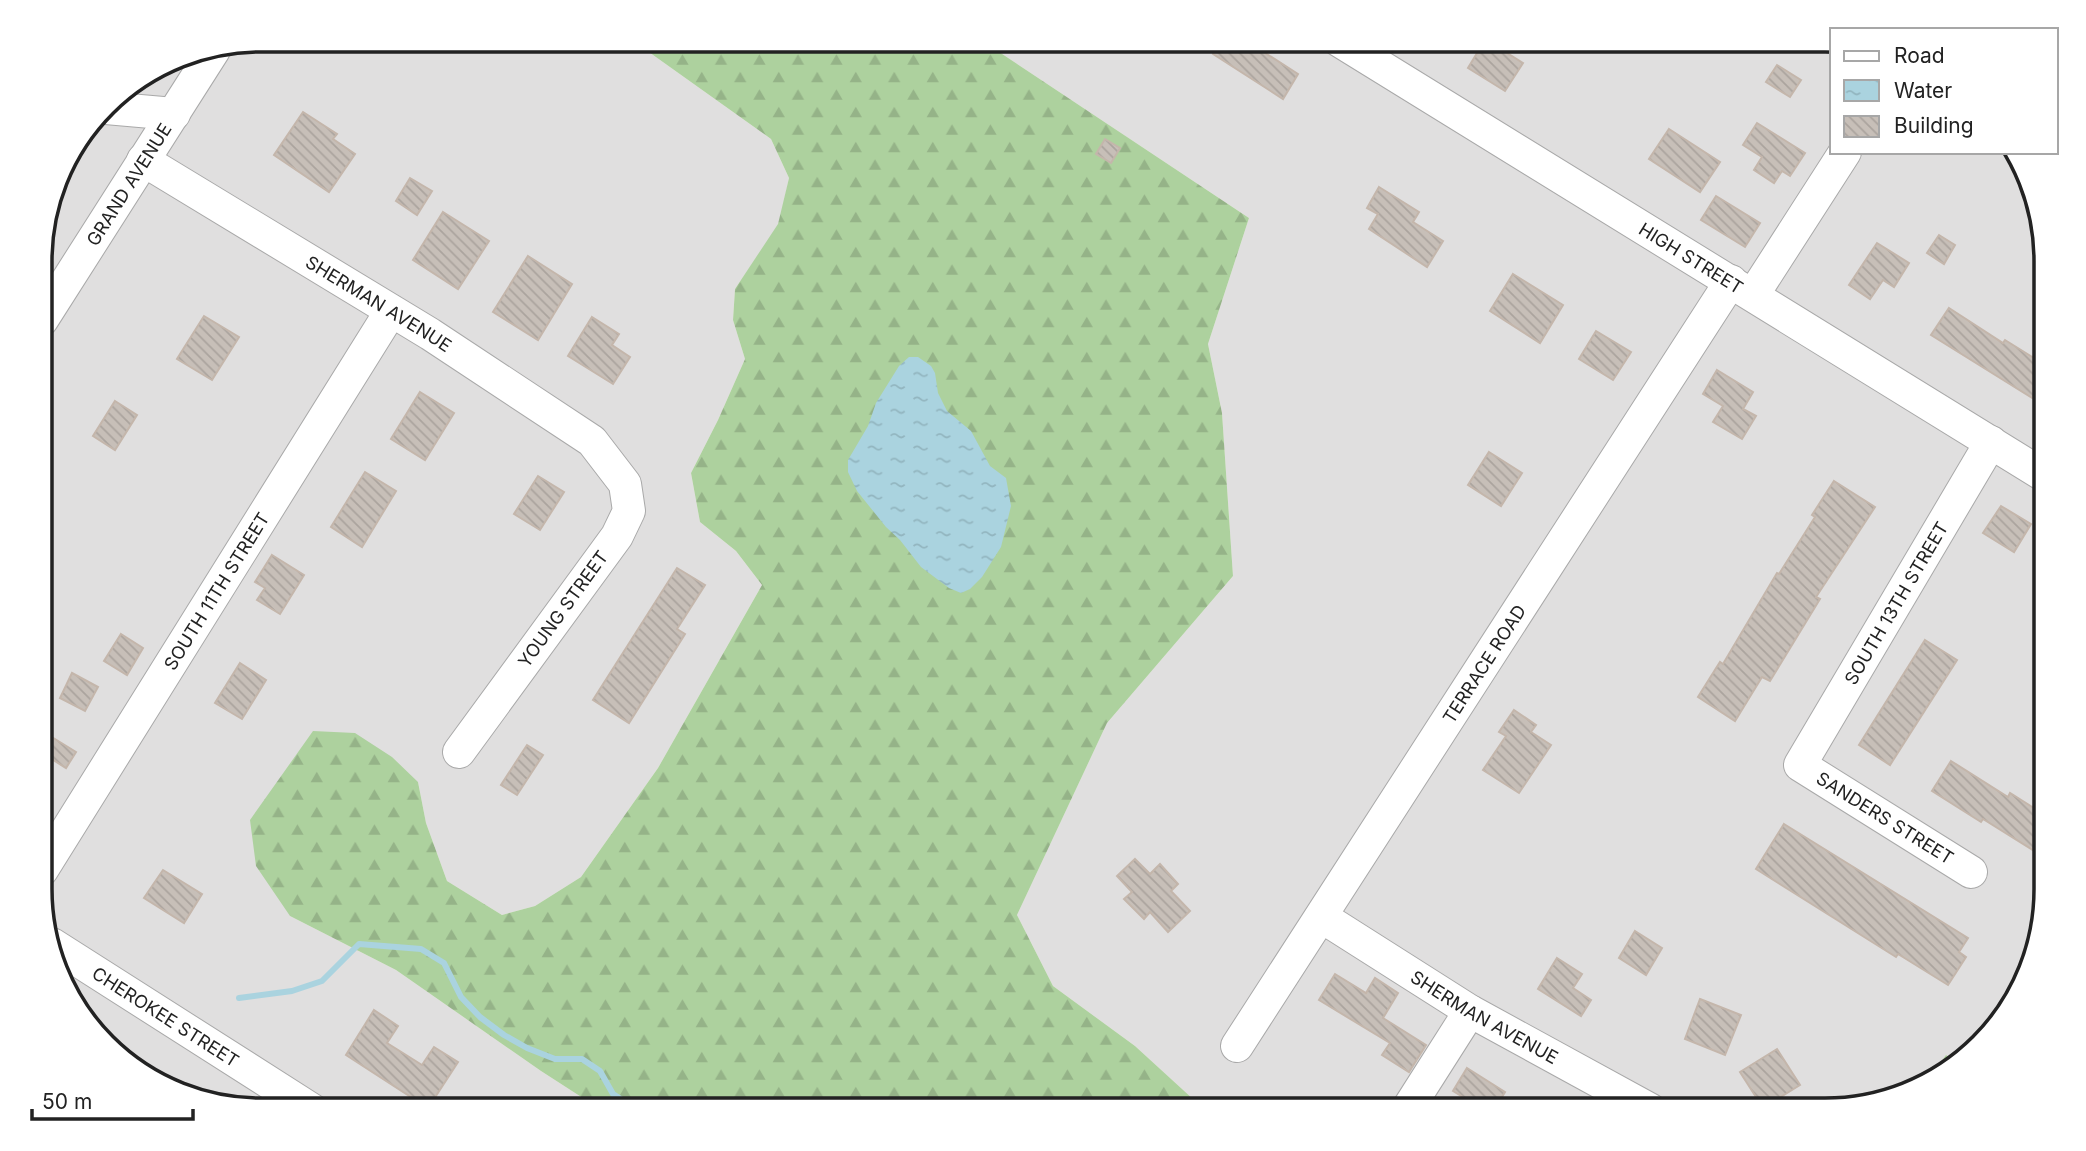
<svg xmlns="http://www.w3.org/2000/svg" width="2086" height="1151" font-family="Inter,sans-serif">
	<style>
		.residential { fill: #e0dfdf }
		.forest { fill: url(#forest-firs) }
		.water { fill: url(#water-ripples) }
		.lines { fill: none; stroke-linecap: round; stroke-linejoin: round }
		.stream { stroke: #aad3df; stroke-width: 6 }
		.building { fill: url(#building-back-hatch); stroke: #c4b6ab; stroke-width: 2 }
		.minor-casing { stroke: #a9a9a9; stroke-width: 34 }
		.minor { stroke: #fff; stroke-width: 32 }
		.labels { text-anchor: middle; dominant-baseline: central; stroke-width: 5; stroke-linejoin: round; paint-order: stroke }
		.street-label { font-size: 18px; fill: #222; stroke: #fff }
		.rim { fill: none; stroke: #222; stroke-width: 3.5 }
	</style>
	<defs>
		<pattern id="forest-firs" width="22" height="20" patternUnits="userSpaceOnUse" patternTransform="scale(1.75)"><rect width="22" height="20" fill="#add19e"/><path d="M5 1l3.5 6h-7zM16 11l3.5 6h-7z" fill="#95b388"/></pattern>
		<pattern id="water-ripples" width="26" height="14" patternUnits="userSpaceOnUse" patternTransform="scale(1.75)"><rect width="26" height="14" fill="#aad3df"/><path d="M2 4q2-2 4 0t4 0M15 11q2-2 4 0t4 0" fill="none" stroke="#92b5bf"/></pattern>
		<pattern id="building-back-hatch" width="6" height="6" patternUnits="userSpaceOnUse" patternTransform="scale(1.75)"><rect width="6" height="6" fill="#c7bfb8"/><path d="M-1 5l2 2M0 0l6 6M5-1l2 2" fill="none" stroke="#aba49e"/></pattern>
	</defs>
	<rect width="100%" height="100%" fill="#f2efe9"/>
	<g class="residential">
		<path d="M 262,40 L 632,40 L 771,139 L 789,178 L 779,224 L 735,289 L 733,320 L 745,359 L 718,420 L 691,473 L 700,522 L 736,551 L 762,585 L 658,768 L 581,877 L 535,906 L 502,915 L 447,881 L 426,823 L 418,782 L 290,916 L 396,970 L 541,1071 L 603,1111 L 261,1111 L 151,1081 L 78,1013 L 42,918 L 42,233 L 63,163 L 115,95 L 177,57 Z"/>
		<path d="M 981,40 L 1825,40 L 1832,42 L 1832,152 L 2013,152 L 2045,247 L 2045,903 L 2016,1000 L 1958,1062 L 1946,1055 L 1928,1080 L 1838,1110 L 1205,1110 L 1135,1046 L 1053,986 L 1017,915 L 1107,723 L 1233,576 L 1222,413 L 1208,344 L 1249,218 Z"/>
	</g>
	<g class="forest">
		<path d="M 632,40 L 981,40 L 1249,218 L 1208,344 L 1222,413 L 1233,576 L 1107,723 L 1017,915 L 1053,986 L 1135,1046 L 1205,1110 L 603,1111 L 541,1071 L 396,970 L 290,916 L 256,866 L 250,820 L 313,731 L 355,733 L 392,757 L 418,782 L 426,823 L 447,881 L 502,915 L 535,906 L 581,877 L 658,768 L 762,585 L 736,551 L 700,522 L 691,473 L 718,420 L 745,359 L 733,320 L 735,289 L 778,224 L 789,178 L 771,139 Z"/>
		<path d="M 1946,1055 L 1958,1062 L 1947,1074 L 1928,1080 Z"/>
	</g>
	<path class="water" d="M 909,357 L 918,357 L 931,366 L 935,373 L 938,393 L 947,411 L 971,431 L 990,466 L 1006,478 L 1011,506 L 1001,547 L 982,577 L 970,589 L 961,593 L 949,588 L 921,567 L 900,540 L 886,527 L 857,491 L 848,472 L 848,460 L 868,426 L 876,403 L 899,366 Z"/>
	<g class="lines">
		<g class="stream">
			<path d="M 239,998 L 292,991 L 322,981 L 359,944 L 421,949 L 444,963 L 461,997 L 480,1017 L 504,1035 L 527,1048 L 555,1059 L 582,1059 L 600,1071 L 613,1094 L 639,1111"/>
			<path d="M 87,1021 L 88,1021"/>
		</g>
	</g>
	<g class="building">
		<path d="M 1221,40 L 1245,40 L 1298,74 L 1283,99 L 1213,54 Z"/>
		<path d="M 1485,40 L 1510,40 L 1504,51 L 1523,63 L 1505,91 L 1468,68 Z"/>
		<path d="M 1777,65 L 1801,80 L 1790,97 L 1766,82 Z"/>
		<path d="M 303,112 L 337,134 L 333,139 L 355,154 L 329,192 L 274,155 Z"/>
		<path d="M 1757,123 L 1805,153 L 1790,176 L 1782,171 L 1774,183 L 1754,170 L 1762,157 L 1743,145 Z"/>
		<path d="M 1669,129 L 1720,162 L 1700,192 L 1649,159 Z"/>
		<path d="M 1105,139 L 1120,148 L 1111,163 L 1096,154 Z"/>
		<path d="M 410,178 L 432,191 L 417,215 L 396,201 Z"/>
		<path d="M 1379,187 L 1419,212 L 1413,222 L 1443,241 L 1427,267 L 1369,229 L 1378,214 L 1367,208 Z"/>
		<path d="M 1716,196 L 1760,223 L 1745,247 L 1701,220 Z"/>
		<path d="M 443,212 L 489,241 L 458,289 L 413,260 Z"/>
		<path d="M 1939,235 L 1955,245 L 1944,264 L 1927,253 Z"/>
		<path d="M 1877,243 L 1909,263 L 1894,287 L 1883,280 L 1870,299 L 1849,285 Z"/>
		<path d="M 528,256 L 572,284 L 538,340 L 493,312 Z"/>
		<path d="M 1513,274 L 1563,305 L 1540,343 L 1490,311 Z"/>
		<path d="M 1949,308 L 2003,343 L 2005,340 L 2045,365 L 2045,406 L 1931,335 Z"/>
		<path d="M 204,316 L 239,337 L 212,380 L 177,359 Z"/>
		<path d="M 592,317 L 619,334 L 612,345 L 630,357 L 613,384 L 568,356 Z"/>
		<path d="M 1596,331 L 1631,352 L 1613,380 L 1579,359 Z"/>
		<path d="M 1717,370 L 1753,392 L 1743,409 L 1756,416 L 1742,439 L 1713,422 L 1723,406 L 1703,394 Z"/>
		<path d="M 420,392 L 454,413 L 425,460 L 391,439 Z"/>
		<path d="M 115,401 L 137,415 L 115,450 L 93,436 Z"/>
		<path d="M 1489,452 L 1522,473 L 1501,506 L 1468,485 Z"/>
		<path d="M 365,472 L 396,491 L 362,547 L 331,527 Z"/>
		<path d="M 538,476 L 564,492 L 540,530 L 514,514 Z"/>
		<path d="M 1834,481 L 1875,507 L 1816,597 L 1820,599 L 1770,681 L 1762,677 L 1735,721 L 1698,697 L 1720,662 L 1723,664 L 1777,573 L 1779,574 L 1815,517 L 1812,515 Z"/>
		<path d="M 2001,506 L 2031,524 L 2014,552 L 1983,533 Z"/>
		<path d="M 272,555 L 304,575 L 280,614 L 257,600 L 265,588 L 255,582 Z"/>
		<path d="M 677,568 L 705,585 L 677,629 L 685,634 L 629,723 L 593,700 Z"/>
		<path d="M 121,634 L 143,648 L 127,675 L 104,661 Z"/>
		<path d="M 1925,640 L 1957,660 L 1890,765 L 1859,745 Z"/>
		<path d="M 240,663 L 266,680 L 242,719 L 215,703 Z"/>
		<path d="M 72,673 L 98,687 L 85,711 L 60,698 Z"/>
		<path d="M 1514,710 L 1536,725 L 1531,732 L 1551,745 L 1519,793 L 1483,770 L 1506,736 L 1499,732 Z"/>
		<path d="M 42,731 L 76,752 L 66,768 L 42,753 Z"/>
		<path d="M 527,745 L 543,755 L 517,795 L 501,785 Z"/>
		<path d="M 1951,761 L 2008,797 L 2010,793 L 2045,815 L 2045,838 L 2036,852 L 1983,819 L 1981,822 L 1932,791 Z"/>
		<path d="M 1784,824 L 1968,938 L 1959,952 L 1966,957 L 1948,985 L 1898,954 L 1896,957 L 1756,869 Z"/>
		<path d="M 1135,859 L 1150,874 L 1160,864 L 1178,884 L 1171,891 L 1190,911 L 1168,932 L 1150,912 L 1144,919 L 1124,899 L 1132,892 L 1117,876 Z"/>
		<path d="M 163,870 L 202,894 L 184,923 L 144,898 Z"/>
		<path d="M 1635,931 L 1662,948 L 1646,975 L 1619,958 Z"/>
		<path d="M 1557,958 L 1582,974 L 1573,988 L 1591,1000 L 1581,1016 L 1538,989 Z"/>
		<path d="M 1335,974 L 1366,993 L 1375,978 L 1398,993 L 1383,1018 L 1426,1045 L 1409,1072 L 1382,1055 L 1390,1043 L 1319,1000 Z"/>
		<path d="M 1700,999 L 1741,1015 L 1725,1055 L 1685,1039 Z"/>
		<path d="M 374,1010 L 398,1026 L 387,1043 L 422,1065 L 434,1047 L 458,1062 L 428,1108 L 346,1055 Z"/>
		<path d="M 1777,1049 L 1800,1085 L 1763,1108 L 1740,1072 Z"/>
		<path d="M 1467,1068 L 1505,1092 L 1494,1110 L 1484,1110 L 1453,1091 Z"/>
	</g>
	<g class="lines">
		<defs>
			<g id="minor">
				<path id="s1" d="M 1338,40 L 2045,476"/>
				<path d="M 106,108 L 174,114"/>
				<path id="s2" d="M 143,160 L 430,334 L 592,441 L 625,484 L 629,511 L 617,536 L 459,752"/>
				<path d="M 1753,295 L 1845,152"/>
				<path id="s3" d="M 42,320 L 214,50"/>
				<path id="s4" d="M 42,870 L 391,311"/>
				<path id="s5" d="M 1971,872 L 1800,765 L 1991,442"/>
				<path id="s6" d="M 1322,917 L 1470,1011 L 1651,1110"/>
				<path id="s7" d="M 52,944 L 314,1111"/>
				<path id="s8" d="M 1237,1046 L 1731,281"/>
				<path d="M 1407,1110 L 1470,1011"/>
			</g>
		</defs>
		<use href="#minor" class="minor-casing"/>
		<use href="#minor" class="minor"/>
	</g>
	<g class="labels">
		<g class="street-label">
			<text stroke="none"><textPath href="#s3" startOffset="161">GRAND AVENUE</textPath></text>
			<text stroke="none"><textPath href="#s1" startOffset="415">HIGH STREET</textPath></text>
			<text stroke="none"><textPath href="#s2" startOffset="276">SHERMAN AVENUE</textPath></text>
			<text stroke="none"><textPath href="#s4" startOffset="329">SOUTH 11TH STREET</textPath></text>
			<text stroke="none"><textPath href="#s5" startOffset="390">SOUTH 13TH STREET</textPath></text>
			<text transform="translate(563 609) rotate(-54)">YOUNG STREET</text>
			<text stroke="none"><textPath href="#s8" startOffset="455">TERRACE ROAD</textPath></text>
			<text transform="translate(1885 818) rotate(32)">SANDERS STREET</text>
			<text stroke="none"><textPath href="#s7" startOffset="135">CHEROKEE STREET</textPath></text>
			<text stroke="none"><textPath href="#s6" startOffset="191">SHERMAN AVENUE</textPath></text>
		</g>
	</g>
	<path d="M0 0H2086V1151H0ZM261 52H1825A209 209 0 0 1 2034 261V889A209 209 0 0 1 1825 1098H261A209 209 0 0 1 52 889V261A209 209 0 0 1 261 52Z" fill="#fff" fill-rule="evenodd"/>
	<path class="rim" d="M261 52H1825A209 209 0 0 1 2034 261V889A209 209 0 0 1 1825 1098H261A209 209 0 0 1 52 889V261A209 209 0 0 1 261 52Z"/>
	<rect x="1830" y="28" width="228" height="126" fill="#ffffff" stroke="#a7a7a7" stroke-width="2"/>
	<rect x="1844" y="51" width="35" height="10" fill="#ffffff" stroke="#a7a7a7" stroke-width="2"/>
	<text x="1894" y="63" font-size="21" fill="#222222">Road</text>
	<rect x="1844" y="80" width="35" height="21" fill="url(#water-ripples)" stroke="#a7a7a7" stroke-width="2"/>
	<text x="1894" y="98" font-size="21" fill="#222222">Water</text>
	<rect x="1844" y="116" width="35" height="21" fill="url(#building-back-hatch)" stroke="#a7a7a7" stroke-width="2"/>
	<text x="1894" y="133" font-size="21" fill="#222222">Building</text>
	<path d="M32 1109v10h161v-10" fill="none" stroke="#222222" stroke-width="3.5"/>
	<text x="42" y="1109" font-size="21" fill="#222222" stroke="#ffffff" stroke-width="5" paint-order="stroke">50 m</text>
</svg>
